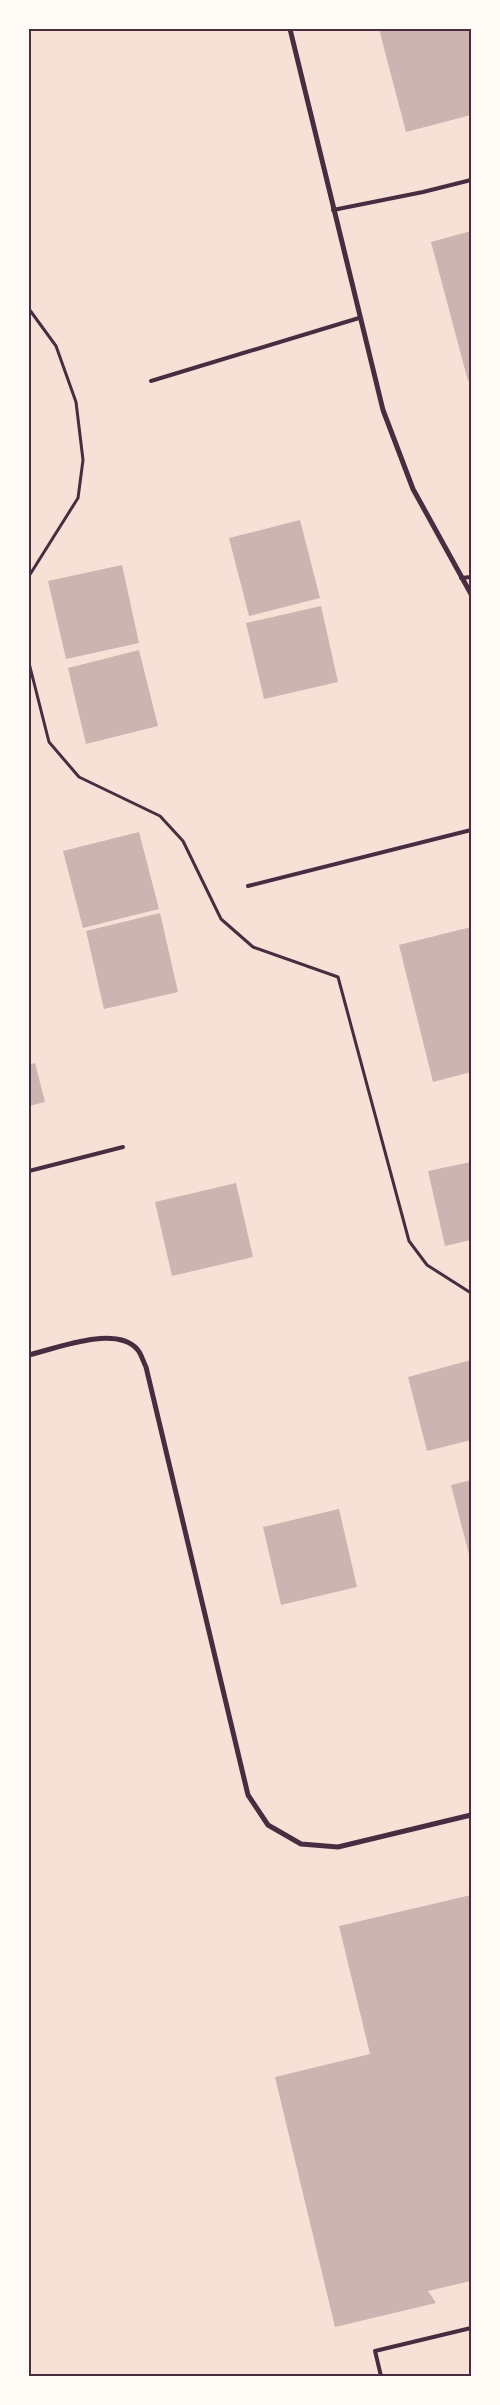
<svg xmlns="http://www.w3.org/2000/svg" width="500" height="2405" font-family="Signika,sans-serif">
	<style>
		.building { fill: #ccb4b1 }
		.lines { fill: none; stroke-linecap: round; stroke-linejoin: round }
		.path { stroke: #4a2c40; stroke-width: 3 }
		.service { stroke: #4a2c40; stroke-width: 4 }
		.minor { stroke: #4a2c40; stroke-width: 5 }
		.neatline { fill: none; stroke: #4a2c40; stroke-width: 2 }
	</style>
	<rect width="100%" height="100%" fill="#f7e1d7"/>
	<g class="building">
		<path d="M 379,29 L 471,29 L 471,115 L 406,132 Z"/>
		<path d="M 471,231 L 471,380 L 468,381 L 431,242 Z"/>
		<path d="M 300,520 L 320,598 L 249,616 L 229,538 Z"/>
		<path d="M 122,565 L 139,643 L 66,659 L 48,581 Z"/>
		<path d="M 321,606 L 338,682 L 264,699 L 246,623 Z"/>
		<path d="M 139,650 L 158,726 L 86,744 L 68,668 Z"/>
		<path d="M 139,832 L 159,909 L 83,928 L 63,851 Z"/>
		<path d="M 160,913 L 178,992 L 104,1009 L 86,931 Z"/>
		<path d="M 471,927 L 471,1072 L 433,1082 L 399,945 Z"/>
		<path d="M 35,1063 L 45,1102 L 29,1106 L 29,1065 Z"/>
		<path d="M 471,1162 L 471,1240 L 445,1246 L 428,1171 Z"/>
		<path d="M 236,1183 L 253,1257 L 172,1276 L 155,1202 Z"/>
		<path d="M 471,1360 L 471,1440 L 427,1451 L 408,1377 Z"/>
		<path d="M 471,1480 L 471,1562 L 451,1485 Z"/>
		<path d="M 339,1509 L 357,1587 L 281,1605 L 263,1527 Z"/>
		<path d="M 471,1895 L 471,2281 L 428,2291 L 436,2303 L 335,2327 L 275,2077 L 370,2054 L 339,1926 Z"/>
	</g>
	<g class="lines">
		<g class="path">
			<path d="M 29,309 L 56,346 L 76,402 L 83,460 L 78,498 L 29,576"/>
			<path d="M 29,663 L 49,742 L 79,777 L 160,816 L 183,841 L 221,919 L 253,947 L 338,977 L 409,1241 L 427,1265 L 471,1293"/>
		</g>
		<g class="service">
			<path d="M 333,210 L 423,192 L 471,180"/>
			<path d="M 151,381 L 359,318"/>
			<path d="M 461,578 L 471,577"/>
			<path d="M 248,886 L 471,830"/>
			<path d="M 29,1171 L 123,1147"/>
			<path d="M 381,2376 L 375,2351 L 471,2328"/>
		</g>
		<g class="minor">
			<path d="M 290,29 L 383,410 L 413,489 L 471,594"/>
			<path d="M 29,1355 C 57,1348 115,1325 137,1349 C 141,1353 143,1361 146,1367 L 248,1795 L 268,1825 L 301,1844 L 338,1847 L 471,1815"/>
		</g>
	</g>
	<rect width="500" height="2405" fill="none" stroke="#fffaf5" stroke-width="60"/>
	<rect x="30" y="30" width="440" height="2345" class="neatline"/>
</svg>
